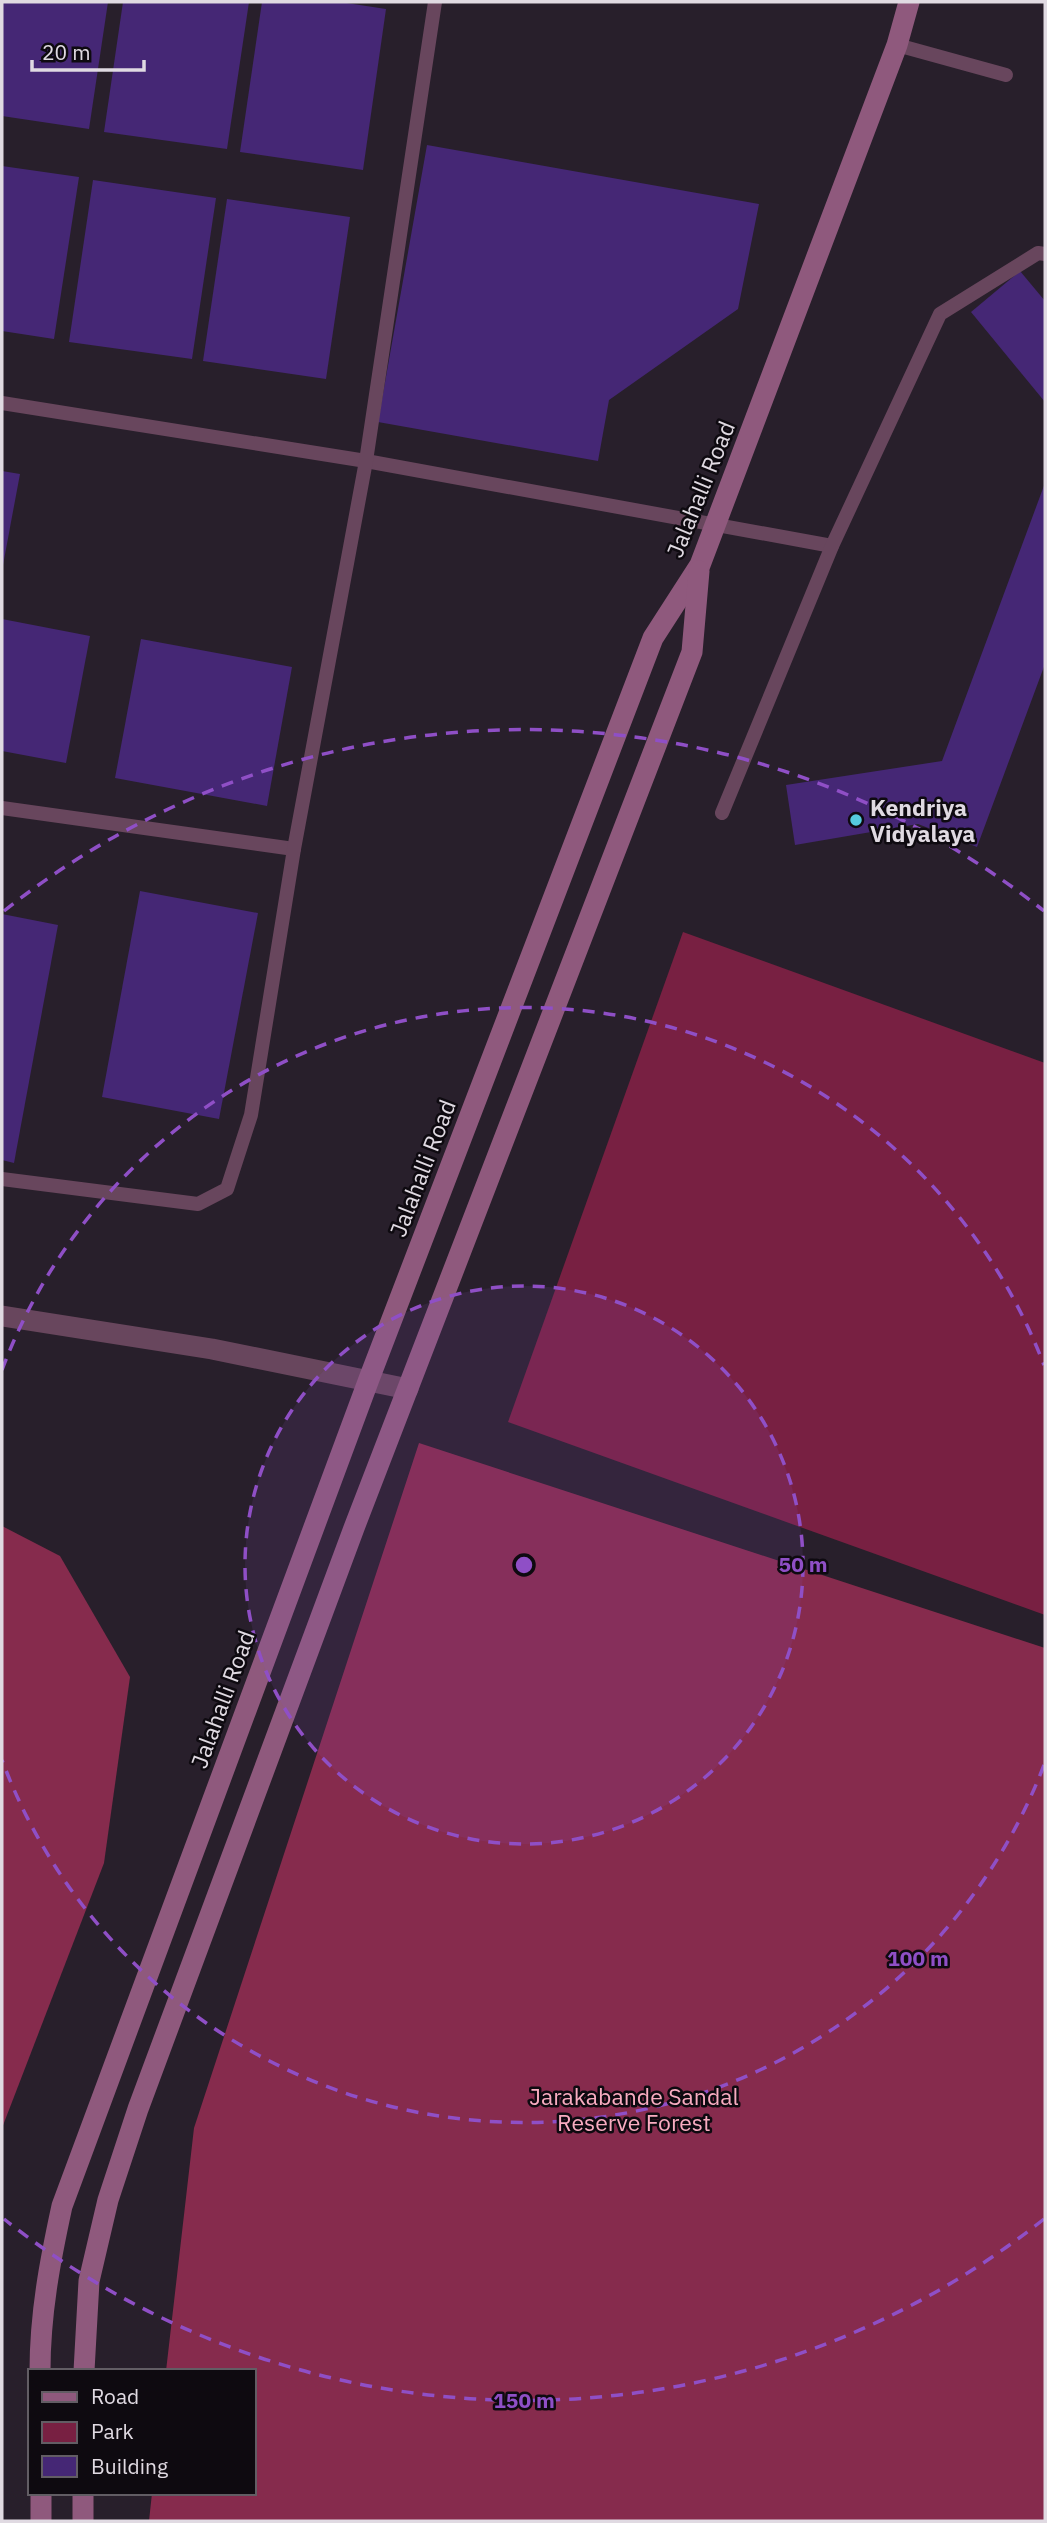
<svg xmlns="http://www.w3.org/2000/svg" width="1047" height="2523" font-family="'IBM Plex Sans',sans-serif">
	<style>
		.green { fill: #782042 }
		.forest { fill: #862b4d }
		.building { fill: #452775 }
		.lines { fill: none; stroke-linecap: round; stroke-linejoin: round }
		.service { stroke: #68465d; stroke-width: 14 }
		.minor { stroke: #68465d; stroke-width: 21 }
		.secondary { stroke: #8f597d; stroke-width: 21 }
		.ring { fill: none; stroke: #8f4fc6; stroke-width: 3.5; stroke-dasharray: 12 9 }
		.poi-dot { fill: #55cadf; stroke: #0e0a10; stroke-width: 2.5 }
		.labels { text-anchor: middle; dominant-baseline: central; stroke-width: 5; stroke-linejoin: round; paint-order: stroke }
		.street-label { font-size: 23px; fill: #e0dae2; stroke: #0e0a10 }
		.poi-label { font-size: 23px; font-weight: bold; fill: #e0dae2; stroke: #0e0a10; text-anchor: start }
		.park-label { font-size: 23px; fill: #f9acc1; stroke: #0e0a10 }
		.centre { fill: #8f4fc6; stroke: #0e0a10; stroke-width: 3.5 }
		.ring-label { font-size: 21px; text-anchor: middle; font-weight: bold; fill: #8f4fc6; stroke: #0e0a10; stroke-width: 5; stroke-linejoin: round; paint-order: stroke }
	</style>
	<rect width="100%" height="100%" fill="#281f2b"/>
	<path class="green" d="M 683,932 L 1045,1063 L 1045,1615 L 508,1422 Z"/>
	<g class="forest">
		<path d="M 419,1443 L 1045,1648 L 1045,2521 L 149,2521 L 152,2493 L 254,2493 L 254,2371 L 166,2371 L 194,2128 Z"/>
		<path d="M 2,1526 L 60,1556 L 130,1677 L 104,1863 L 2,2128 Z"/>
	</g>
	<g class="building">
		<path d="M 2,2 L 108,2 L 89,129 L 2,116 Z"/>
		<path d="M 123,2 L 249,2 L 227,149 L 104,132 Z"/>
		<path d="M 262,2 L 340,2 L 386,9 L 363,170 L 240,152 Z"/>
		<path d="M 427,145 L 759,204 L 738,309 L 609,400 L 598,461 L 378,422 Z"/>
		<path d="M 2,166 L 79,177 L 54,339 L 2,331 Z"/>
		<path d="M 93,180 L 216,198 L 192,359 L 69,342 Z"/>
		<path d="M 227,199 L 350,217 L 326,379 L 203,361 Z"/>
		<path d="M 1020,271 L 1045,301 L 1045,402 L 971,312 Z"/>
		<path d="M 2,471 L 20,474 L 3,565 L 2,565 Z"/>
		<path d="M 1045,483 L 1045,664 L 977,847 L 918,824 L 795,845 L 786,785 L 942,761 Z"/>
		<path d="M 2,619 L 90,636 L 66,763 L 2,751 Z"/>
		<path d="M 141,639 L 292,667 L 267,806 L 115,778 Z"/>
		<path d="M 140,891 L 258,913 L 219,1119 L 102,1097 Z"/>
		<path d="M 2,914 L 58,925 L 14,1163 L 2,1160 Z"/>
	</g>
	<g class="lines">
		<g class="service">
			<path d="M 897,45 L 1006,75"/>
			<path d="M 2,403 L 366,461 L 832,546"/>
			<path d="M 2,808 L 294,849"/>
			<path d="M 722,813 L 832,546 L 940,314 L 1038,253 L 1045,254"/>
			<path d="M 2,1179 L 198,1204 L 227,1189 L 251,1115 L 294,849 L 366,461 L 435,2"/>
		</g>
		<path class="minor" d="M 2,1316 L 212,1349 L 408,1389"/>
		<g class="secondary">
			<path d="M 40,2371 C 40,2314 50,2261 62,2206 L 369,1379 L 653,638 L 700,565 L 897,45 L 909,2"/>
			<path d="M 84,2371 L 89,2281 L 108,2200 L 138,2109 L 354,1528 L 692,652 L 699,571"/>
			<path d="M 41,2493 L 41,2521"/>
			<path d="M 83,2521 L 83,2493"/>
		</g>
	</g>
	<circle cx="524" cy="1565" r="279" fill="#8f4fc6" fill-opacity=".12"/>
	<g class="ring">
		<circle cx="524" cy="1565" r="279"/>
		<path d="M1044 1765A557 557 0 0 1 2 1760M2 1370A557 557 0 0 1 1044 1365"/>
		<path d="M1044 2219A836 836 0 0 1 4 2219M4 911A836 836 0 0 1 1044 911"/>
	</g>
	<circle class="poi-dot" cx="856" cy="820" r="7"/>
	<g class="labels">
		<g class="street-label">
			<text transform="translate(700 489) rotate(-68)">Jalahalli Road</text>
			<text transform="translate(422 1168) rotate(-69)">Jalahalli Road</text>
			<text transform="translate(222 1699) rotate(-70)">Jalahalli Road</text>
		</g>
		<g class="poi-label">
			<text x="870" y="807">Kendriya<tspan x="870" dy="26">Vidyalaya</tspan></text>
		</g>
		<g class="park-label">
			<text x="634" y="2096">Jarakabande Sandal<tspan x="634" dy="26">Reserve Forest</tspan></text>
		</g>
	</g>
	<circle cx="524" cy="1565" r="10" class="centre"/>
	<g class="ring-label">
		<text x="803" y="1572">50 m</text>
		<text x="918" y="1966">100 m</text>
		<text x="524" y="2408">150 m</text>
	</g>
	<rect width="1047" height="2523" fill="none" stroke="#e0dae2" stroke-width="7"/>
	<rect x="28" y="2369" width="228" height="126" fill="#0e0a10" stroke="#625d64" stroke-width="2"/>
	<rect x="42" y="2392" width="35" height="10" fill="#8f597d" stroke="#625d64" stroke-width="2"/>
	<text x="91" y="2404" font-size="21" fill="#e0dae2">Road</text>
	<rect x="42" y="2422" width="35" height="21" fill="#782042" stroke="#625d64" stroke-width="2"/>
	<text x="91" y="2439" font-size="21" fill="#e0dae2">Park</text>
	<rect x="42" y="2456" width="35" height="21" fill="#452775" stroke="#625d64" stroke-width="2"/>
	<text x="91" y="2474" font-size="21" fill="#e0dae2">Building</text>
	<path d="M32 60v10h112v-10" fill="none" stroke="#e0dae2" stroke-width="3.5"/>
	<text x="42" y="60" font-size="21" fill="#e0dae2" stroke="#0e0a10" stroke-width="5" paint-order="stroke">20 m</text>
</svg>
